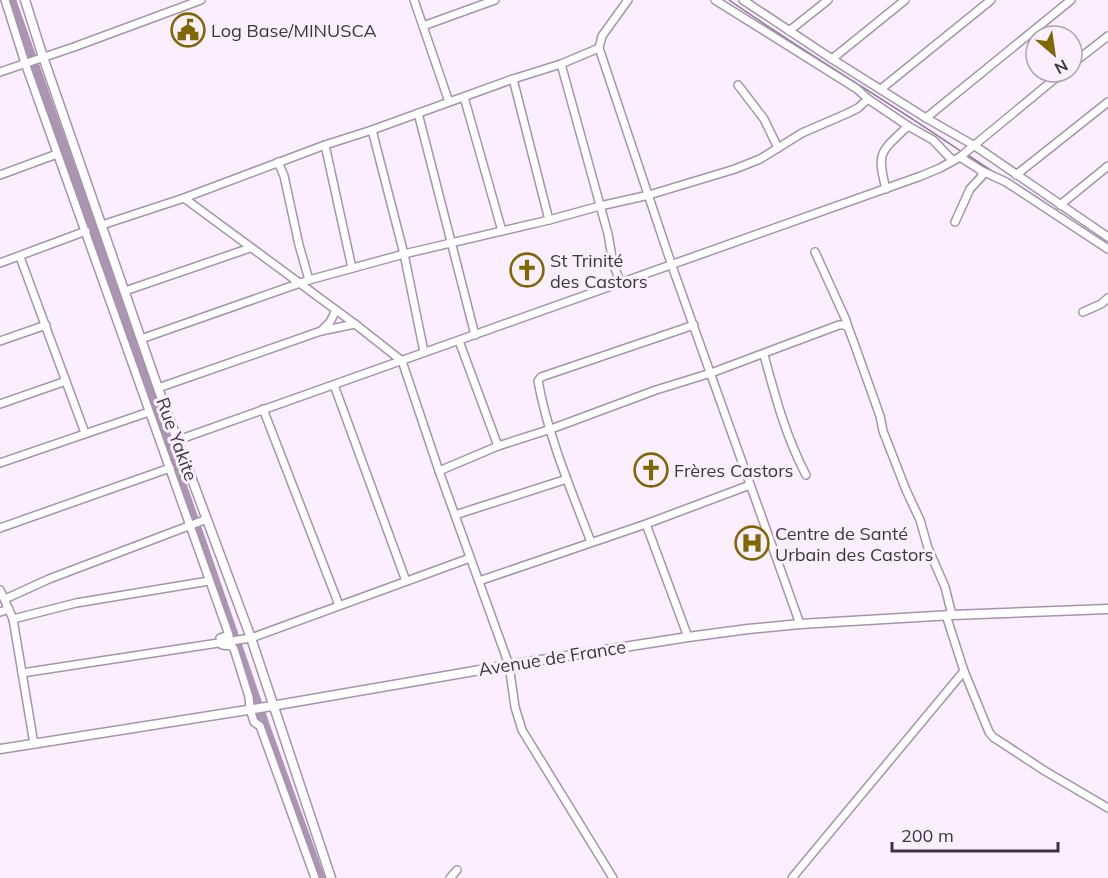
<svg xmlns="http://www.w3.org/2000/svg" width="1108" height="878" font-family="Mulish,sans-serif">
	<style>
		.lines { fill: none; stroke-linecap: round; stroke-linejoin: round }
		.stream { stroke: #8a7890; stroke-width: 1.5 }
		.river { stroke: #ab95b2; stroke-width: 10 }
		.minor-casing { stroke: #a693ac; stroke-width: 10 }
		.major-casing { stroke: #a693ac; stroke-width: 11 }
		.minor { stroke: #fff; stroke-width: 7 }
		.major { stroke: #fff; stroke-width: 8 }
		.labels { text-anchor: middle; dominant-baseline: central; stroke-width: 6; stroke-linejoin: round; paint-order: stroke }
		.poi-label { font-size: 18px; fill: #3d3540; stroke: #fbeeff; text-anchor: start }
		.street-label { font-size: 18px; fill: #3d3540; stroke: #fbeeff }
	</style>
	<rect width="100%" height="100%" fill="#fbeeff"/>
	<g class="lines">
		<g class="stream">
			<path d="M 729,0 C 805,53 885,99 962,152"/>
			<path d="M 966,154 L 995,173"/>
		</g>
		<path class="river" d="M 11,0 L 116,295 L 266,729 L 320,878"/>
		<defs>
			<g id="minor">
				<path d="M 5,0 L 25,63 L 229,635 L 220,638 L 222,645 L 232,646 L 234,649 L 249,697 L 250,709 L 254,722 L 260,726 L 315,878"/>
				<path d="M 414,0 L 449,102"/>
				<path d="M 628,0 L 602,36 L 599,48 L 672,266 L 800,624"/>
				<path d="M 715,0 L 857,89 L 868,99 L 908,126 L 933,140 L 953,161"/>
				<path d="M 743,0 L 832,59 L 926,118 L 975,146 L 1108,237"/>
				<path d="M 423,26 L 495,0"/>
				<path d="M 789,31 L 828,0"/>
				<path d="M 832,59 L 905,0"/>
				<path d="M 561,64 L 608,234 L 613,263 L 621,284"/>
				<path d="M 1072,64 L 1108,36"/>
				<path d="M 0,72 L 74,47 L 201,0"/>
				<path d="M 513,79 L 549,220"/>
				<path d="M 738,85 L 764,119 L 778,148"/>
				<path d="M 881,89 L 991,0"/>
				<path d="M 464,97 L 502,231"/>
				<path d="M 418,113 L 475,335"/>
				<path d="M 926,118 L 1071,0"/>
				<path d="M 372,130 L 404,254 L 424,352"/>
				<path d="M 325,145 L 352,268"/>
				<path d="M 278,162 L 284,176 L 299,245 L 309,280"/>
				<path d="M 982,171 L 1006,182 L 1108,249"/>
				<path d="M 0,175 L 57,154"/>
				<path d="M 1016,175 L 1108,102"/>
				<path d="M 886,189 C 876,151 881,152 908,126"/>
				<path d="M 184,198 L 355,324 L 402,361 L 439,471 L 509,665 L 515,707 L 522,730 L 613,878"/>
				<path d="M 1060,205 L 1108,166"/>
				<path d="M 955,222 L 970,189 L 982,176 L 982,171 L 960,157"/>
				<path d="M 102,225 L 184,198 L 325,145 L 372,130 L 513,79 L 561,64 L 599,48"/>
				<path d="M 815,252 L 846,320 L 848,327"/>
				<path d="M 20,257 L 85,433"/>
				<path d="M 0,263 L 86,231"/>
				<path d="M 125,291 L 250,248"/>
				<path d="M 1083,312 L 1101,304 L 1108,298"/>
				<path d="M 321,331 L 330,322 L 336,310"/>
				<path d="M 141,339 L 309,280 L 404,254 L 549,220 L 600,206 L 649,195 L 735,169 L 760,159 L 802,133 L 846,114 L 858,108 L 868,99"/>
				<path d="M 0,341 L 46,325"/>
				<path d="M 459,341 L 498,446"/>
				<path d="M 764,355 C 775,396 786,437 806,475"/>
				<path d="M 334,385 L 406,581"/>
				<path d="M 158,388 L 321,331 L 355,324"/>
				<path d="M 0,404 L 66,381"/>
				<path d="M 263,409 L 339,605"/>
				<path d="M 178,440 L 921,176 L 940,168 L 960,157 L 1063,72"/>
				<path d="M 0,463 L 149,412"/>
				<path d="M 439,471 L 498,446 L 551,429 L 656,390 L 711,373 L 839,325 L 844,325 L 848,327 L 854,343 L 880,416 L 883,431 L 906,490 L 920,520 L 928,548 L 945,587 L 952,615"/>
				<path d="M 455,515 L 567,479"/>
				<path d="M 646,524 L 688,637"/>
				<path d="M 0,528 L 170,468"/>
				<path d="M 591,542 C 571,490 548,436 538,381 L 541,377 L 694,325"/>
				<path d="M 479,581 L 646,524 L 750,485"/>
				<path d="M 0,590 L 13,619 L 34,744"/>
				<path d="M 5,599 L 49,579 L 207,519"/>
				<path d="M 0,612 L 9,609"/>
				<path d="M 946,615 L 964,671 L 989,732 L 993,737 L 1045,771 L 1108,808"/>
				<path d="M 13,619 L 76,603 L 209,581"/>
				<path d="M 22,673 L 251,638 L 470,558"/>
				<path d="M 450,878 L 457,870"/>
				<path d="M 792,878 L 964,671"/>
			</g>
			<g id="major">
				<path d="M 25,0 L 43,57 L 158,388 L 251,638 L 331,878"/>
				<path d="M 0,749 L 266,707 L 509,665 L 688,637 L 748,629 L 800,624 L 952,615 L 1108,609"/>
			</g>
		</defs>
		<use href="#minor" class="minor-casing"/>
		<use href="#major" class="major-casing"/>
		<use href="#minor" class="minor"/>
		<use href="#major" class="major"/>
	</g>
	<defs>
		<symbol id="civic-ring" viewBox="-11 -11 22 22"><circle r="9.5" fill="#fbeeff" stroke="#816700" stroke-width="1.5"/><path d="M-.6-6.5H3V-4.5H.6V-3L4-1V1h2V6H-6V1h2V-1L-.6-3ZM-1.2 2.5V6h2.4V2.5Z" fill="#816700"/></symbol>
		<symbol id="church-ring" viewBox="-11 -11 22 22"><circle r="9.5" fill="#fbeeff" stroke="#816700" stroke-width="1.5"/><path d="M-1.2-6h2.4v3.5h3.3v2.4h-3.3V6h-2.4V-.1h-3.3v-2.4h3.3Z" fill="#816700"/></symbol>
		<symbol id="hospital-ring" viewBox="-11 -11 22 22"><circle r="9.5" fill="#fbeeff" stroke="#816700" stroke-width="1.5"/><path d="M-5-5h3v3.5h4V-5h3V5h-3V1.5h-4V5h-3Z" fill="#816700"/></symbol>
	</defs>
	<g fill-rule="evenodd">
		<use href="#civic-ring" x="169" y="11" width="38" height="38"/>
		<use href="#church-ring" x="508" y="251" width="38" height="38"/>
		<use href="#church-ring" x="632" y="451" width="38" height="38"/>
		<use href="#hospital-ring" x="733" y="524" width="38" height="38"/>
	</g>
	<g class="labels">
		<g class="poi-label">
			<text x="211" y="30">Log Base/MINUSCA</text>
			<text x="550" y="260">St Trinité<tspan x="550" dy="21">des Castors</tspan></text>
			<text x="674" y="470">Frères Castors</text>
			<text x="775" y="533">Centre de Santé<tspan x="775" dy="21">Urbain des Castors</tspan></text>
		</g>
		<g class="street-label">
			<text transform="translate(177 439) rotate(70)">Rue Yakite</text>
			<text transform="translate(552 658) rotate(-9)">Avenue de France</text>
		</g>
	</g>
	<g transform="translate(1054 54) rotate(151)"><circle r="28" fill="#fbeeff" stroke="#afa4b3" stroke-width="1.5"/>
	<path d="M0-4.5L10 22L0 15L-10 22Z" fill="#816700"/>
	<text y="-9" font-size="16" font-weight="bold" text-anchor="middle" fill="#3d3540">N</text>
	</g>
	<path d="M892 842v9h166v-9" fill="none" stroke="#3d3540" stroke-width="3"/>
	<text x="901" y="842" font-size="18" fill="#3d3540" stroke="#fbeeff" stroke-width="4.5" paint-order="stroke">200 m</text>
</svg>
